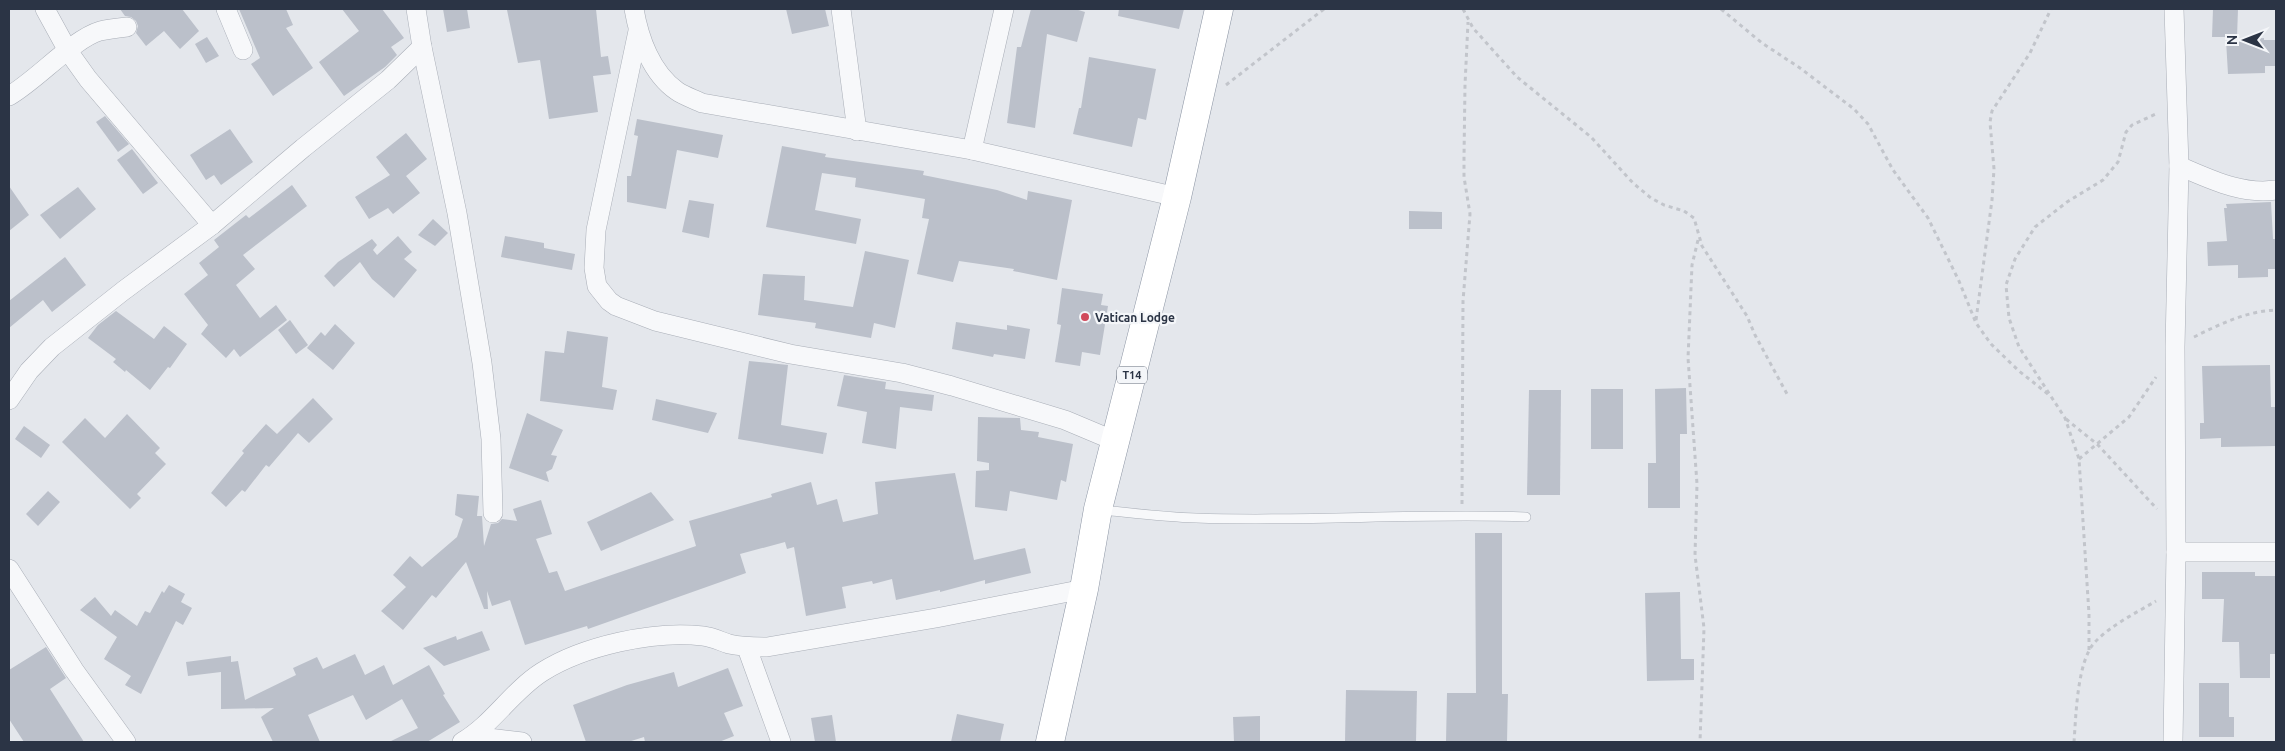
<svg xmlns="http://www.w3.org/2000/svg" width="2285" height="751" font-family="Ubuntu,sans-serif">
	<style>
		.building { fill: #bbc0ca }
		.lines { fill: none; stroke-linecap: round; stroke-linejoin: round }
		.service-casing { stroke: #a9aeb7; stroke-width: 10 }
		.minor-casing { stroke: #a9aeb7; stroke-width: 20 }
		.trunk-casing { stroke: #8b94a3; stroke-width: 29 }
		.path { stroke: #c2c5cb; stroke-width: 3; stroke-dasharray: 4 4; stroke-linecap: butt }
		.service { stroke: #f7f8fa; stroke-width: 9 }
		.minor { stroke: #f7f8fa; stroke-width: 19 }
		.trunk { stroke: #fff; stroke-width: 28 }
		.poi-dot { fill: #d1495b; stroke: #f4f6f9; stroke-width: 2 }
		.labels { text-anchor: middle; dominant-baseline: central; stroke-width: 4.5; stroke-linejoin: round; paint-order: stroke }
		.shield { fill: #f4f6f9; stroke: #676e7b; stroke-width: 1 }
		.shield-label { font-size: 11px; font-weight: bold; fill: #2b3445 }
		.poi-label { font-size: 12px; font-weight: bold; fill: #2b3445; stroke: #f4f6f9; text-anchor: start }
	</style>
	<rect width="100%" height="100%" fill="#e4e7ec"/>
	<g class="building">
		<path d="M 120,9 L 182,9 L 199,31 L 180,49 L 164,31 L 146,46 L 136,33 L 138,26 L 136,21 L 131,17 L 125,16 Z"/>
		<path d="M 239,9 L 286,9 L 293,25 L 286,28 L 313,68 L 273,96 L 251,64 L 260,58 Z"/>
		<path d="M 342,9 L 382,9 L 404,38 L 391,47 L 397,55 L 385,67 L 344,96 L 319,62 L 359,31 Z"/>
		<path d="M 443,9 L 467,9 L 470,28 L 447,32 Z"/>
		<path d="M 518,9 L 596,9 L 601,57 L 608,56 L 611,74 L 593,76 L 598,112 L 549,119 L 540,60 L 518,63 L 507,10 Z"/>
		<path d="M 786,9 L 825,9 L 829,26 L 792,34 Z"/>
		<path d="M 1031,9 L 1075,9 L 1085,12 L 1077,42 L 1047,34 L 1035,128 L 1007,123 L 1017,47 L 1021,47 Z"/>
		<path d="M 1119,9 L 1184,9 L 1179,29 L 1118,16 Z"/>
		<path d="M 2213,9 L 2238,9 L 2237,37 L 2212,37 Z"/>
		<path d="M 207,37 L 219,56 L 206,63 L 195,44 Z"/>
		<path d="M 2264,38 L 2264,40 L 2276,40 L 2276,66 L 2265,66 L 2265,73 L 2228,74 L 2226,40 Z"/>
		<path d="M 1089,57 L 1156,69 L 1146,120 L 1138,118 L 1132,147 L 1073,134 L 1079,108 L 1081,108 Z"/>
		<path d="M 105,116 L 129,144 L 118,152 L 96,122 Z"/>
		<path d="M 637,119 L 723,135 L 718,158 L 677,150 L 666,209 L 627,202 L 627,176 L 631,176 L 638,136 L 634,135 Z"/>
		<path d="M 230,129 L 253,162 L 221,185 L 214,175 L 206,180 L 190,155 Z"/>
		<path d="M 406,133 L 427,159 L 406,176 L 420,193 L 393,214 L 388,208 L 369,219 L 355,197 L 390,175 L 376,157 Z"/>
		<path d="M 782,146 L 826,154 L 825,157 L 924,171 L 923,175 L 997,190 L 1027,200 L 1028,191 L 1072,200 L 1057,280 L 1013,271 L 1014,269 L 959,261 L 953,282 L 917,274 L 929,219 L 922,218 L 925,199 L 855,187 L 856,178 L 822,173 L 815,210 L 861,219 L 856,244 L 766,227 Z"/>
		<path d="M 132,149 L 158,183 L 143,194 L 117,160 Z"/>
		<path d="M 292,185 L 307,206 L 243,255 L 255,269 L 236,285 L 260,318 L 276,305 L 287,320 L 240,357 L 234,349 L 226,358 L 201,334 L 208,325 L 184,294 L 208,275 L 199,263 L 219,247 L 214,240 L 246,215 L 249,218 Z"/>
		<path d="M 9,186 L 29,215 L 9,231 Z"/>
		<path d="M 78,187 L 96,209 L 60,239 L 40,215 Z"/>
		<path d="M 689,200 L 714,204 L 709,238 L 682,232 Z"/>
		<path d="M 2271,202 L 2273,239 L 2276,239 L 2276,269 L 2268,269 L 2268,277 L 2238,278 L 2238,265 L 2208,266 L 2207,242 L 2227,241 L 2224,208 L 2227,208 L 2226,204 Z"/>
		<path d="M 1409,211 L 1442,212 L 1442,229 L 1409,229 Z"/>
		<path d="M 433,219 L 448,233 L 435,246 L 418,235 Z"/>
		<path d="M 398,236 L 412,252 L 404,259 L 417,270 L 394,298 L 372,279 L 360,262 L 334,287 L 324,276 L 338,262 L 372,239 L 377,245 L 373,250 L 377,255 Z"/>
		<path d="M 505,236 L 544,243 L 544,248 L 575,254 L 572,270 L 501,257 Z"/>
		<path d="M 865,251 L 909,260 L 895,328 L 874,323 L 871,338 L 815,328 L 816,323 L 758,315 L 763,274 L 805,276 L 804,300 L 853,307 Z"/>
		<path d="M 65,257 L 86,285 L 52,312 L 43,300 L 9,328 L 9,301 Z"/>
		<path d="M 1062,288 L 1103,294 L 1101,305 L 1108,306 L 1100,355 L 1082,352 L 1080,366 L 1055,362 L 1061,325 L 1057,324 Z"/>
		<path d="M 116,311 L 154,339 L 164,326 L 187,344 L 170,368 L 168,367 L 150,390 L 126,370 L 125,372 L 113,362 L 116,359 L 88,338 L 98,325 Z"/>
		<path d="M 290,320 L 308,345 L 296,354 L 278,330 Z"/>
		<path d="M 956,322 L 1007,330 L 1007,325 L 1030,329 L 1025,359 L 994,354 L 993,357 L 952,349 Z"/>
		<path d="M 335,324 L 355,343 L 333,370 L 307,348 L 321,332 L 325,336 Z"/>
		<path d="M 567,331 L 608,337 L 602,387 L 617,390 L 613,410 L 540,401 L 545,351 L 564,353 Z"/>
		<path d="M 749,361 L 788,365 L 781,425 L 827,433 L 823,454 L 738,439 Z"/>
		<path d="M 2270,365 L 2271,407 L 2276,407 L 2276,446 L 2221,447 L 2221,438 L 2200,439 L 2200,423 L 2204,423 L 2202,366 Z"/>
		<path d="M 844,375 L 886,382 L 885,389 L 934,395 L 932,411 L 900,407 L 896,449 L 862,443 L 867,412 L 837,406 Z"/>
		<path d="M 1686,388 L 1687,434 L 1680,434 L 1680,508 L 1648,508 L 1648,463 L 1656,463 L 1655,389 Z"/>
		<rect x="1591" y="389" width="32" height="60"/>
		<path d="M 1529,390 L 1561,390 L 1560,495 L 1527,495 Z"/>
		<path d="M 313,398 L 333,419 L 309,443 L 298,433 L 269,467 L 266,465 L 245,492 L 242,490 L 226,507 L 211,493 L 244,453 L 242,451 L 266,424 L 277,434 Z"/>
		<path d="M 656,399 L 717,413 L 708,433 L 652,420 Z"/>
		<path d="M 527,413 L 563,430 L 551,455 L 557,456 L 552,469 L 546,472 L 549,482 L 509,468 Z"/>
		<path d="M 127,414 L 160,448 L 155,453 L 166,464 L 137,494 L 141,498 L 130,509 L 62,442 L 85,418 L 105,438 Z"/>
		<path d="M 978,417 L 1020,418 L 1021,430 L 1039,432 L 1038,437 L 1073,444 L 1066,482 L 1061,480 L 1057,500 L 1010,491 L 1007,511 L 975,507 L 976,471 L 989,470 L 989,463 L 977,461 Z"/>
		<path d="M 24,426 L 50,445 L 41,458 L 15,439 Z"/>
		<path d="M 955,473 L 974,560 L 1025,548 L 1031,573 L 985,584 L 985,580 L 940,592 L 940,590 L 896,600 L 892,579 L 873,584 L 872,581 L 842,587 L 846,608 L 806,616 L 794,547 L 787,549 L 785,542 L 740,554 L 746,573 L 588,629 L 587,626 L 525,645 L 510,600 L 492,606 L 487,591 L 488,609 L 484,609 L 466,562 L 436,598 L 432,595 L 403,630 L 381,611 L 406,587 L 393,575 L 410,556 L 422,567 L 457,537 L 463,519 L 455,515 L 457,494 L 479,496 L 477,516 L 482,516 L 484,546 L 491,524 L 498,523 L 502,519 L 517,521 L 513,509 L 541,500 L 552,534 L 536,539 L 549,573 L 557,571 L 565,591 L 696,546 L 689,521 L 772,497 L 771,494 L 811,482 L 817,505 L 837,499 L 843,522 L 878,514 L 875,482 Z"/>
		<path d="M 48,491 L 60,502 L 38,526 L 26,514 Z"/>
		<path d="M 651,492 L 674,520 L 601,551 L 587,522 Z"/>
		<path d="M 1475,533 L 1502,533 L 1502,694 L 1508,694 L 1507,742 L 1446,742 L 1447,693 L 1476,693 Z"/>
		<path d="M 2202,572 L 2255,572 L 2255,576 L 2276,576 L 2276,654 L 2270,654 L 2270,678 L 2240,678 L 2239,642 L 2222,642 L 2224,599 L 2202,599 Z"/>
		<path d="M 169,585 L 185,594 L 181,602 L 192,608 L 183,625 L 176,621 L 141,694 L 125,685 L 131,676 L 104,659 L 117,637 L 80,610 L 95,597 L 111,616 L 115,610 L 137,626 L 145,611 L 150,613 L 162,591 L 164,593 Z"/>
		<path d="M 1680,592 L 1681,659 L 1694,659 L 1694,680 L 1647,681 L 1645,593 Z"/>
		<path d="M 482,631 L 490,650 L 444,666 L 423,648 L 456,636 L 457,640 Z"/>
		<path d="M 46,647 L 66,678 L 50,689 L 84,742 L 24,742 L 9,719 L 9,670 Z"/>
		<path d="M 355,654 L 365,675 L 384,665 L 393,685 L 429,665 L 445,694 L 443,695 L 460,722 L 427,742 L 389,742 L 418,728 L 402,699 L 366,720 L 353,695 L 308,715 L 320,742 L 273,742 L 261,717 L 274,708 L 221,709 L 221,672 L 188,676 L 186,662 L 231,656 L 231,662 L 238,661 L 245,700 L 296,675 L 293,668 L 317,657 L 323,669 Z"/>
		<path d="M 728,668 L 743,706 L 724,713 L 734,736 L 719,742 L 645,742 L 644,737 L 628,742 L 586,742 L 573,705 L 627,685 L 674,672 L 678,687 Z"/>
		<path d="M 2199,683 L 2229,683 L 2229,717 L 2234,717 L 2234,737 L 2199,737 Z"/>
		<path d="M 1346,690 L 1417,691 L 1416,742 L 1345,742 Z"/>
		<path d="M 957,714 L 1004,724 L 1000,742 L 951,742 Z"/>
		<path d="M 832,715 L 836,742 L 815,742 L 811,718 Z"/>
		<path d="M 1260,716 L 1260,742 L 1234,742 L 1233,717 Z"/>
	</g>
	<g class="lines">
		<defs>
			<path id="service" d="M 1102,510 C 1133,513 1165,517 1196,518 C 1306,522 1416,513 1526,517"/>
			<g id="minor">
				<path d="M 45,9 L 68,51 L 88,79 L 212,225"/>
				<path d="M 226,9 L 243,50"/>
				<path d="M 416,9 L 422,47 L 457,213 L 482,363 L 491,439 L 493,513"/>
				<path d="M 634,9 C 639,38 651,73 677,91 C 684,96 694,99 702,103 L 972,150 L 1177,197"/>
				<path d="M 841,9 L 857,131"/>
				<path d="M 638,31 L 596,230 L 594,268 L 597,286 L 609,301 L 616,306 L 655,321 L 790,354 L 902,373 L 952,386 L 1065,420 L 1115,441"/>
				<path d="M 9,96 C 37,80 73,39 100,31 C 109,29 118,28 127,27"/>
				<path d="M 972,150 L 1004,9"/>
				<path d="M 2179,166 C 2210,179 2241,195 2276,190"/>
				<path d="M 9,400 L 29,371 L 52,347 L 123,291 L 212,225 L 303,148 L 388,80 L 422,47"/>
				<path d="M 2176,552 L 2276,552"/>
				<path d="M 9,569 L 74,670 L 126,742"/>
				<path d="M 747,648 L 781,742"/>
				<path d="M 472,736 L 522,742"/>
				<path d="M 462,742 C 492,725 512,691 542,672 C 583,646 654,630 703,636 C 712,637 720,641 729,644 C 742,647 753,647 767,647 L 936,618 L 1084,589"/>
				<path d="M 2173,742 L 2176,552 L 2175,347 L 2179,166 L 2174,9"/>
			</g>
			<path id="trunk" d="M 1050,742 L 1084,589 L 1098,509 L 1177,197 L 1219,9"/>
		</defs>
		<use href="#service" class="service-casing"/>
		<use href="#minor" class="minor-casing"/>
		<use href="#trunk" class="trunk-casing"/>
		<g class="path">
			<path d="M 1463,9 L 1473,28 L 1517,77 L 1591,137 L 1633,183 L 1651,198 L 1664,205 L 1684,211 L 1694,218 L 1702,246 L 1747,316 L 1755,335 L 1787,394"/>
			<path d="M 1721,9 L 1762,43 L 1800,68 L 1854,109 L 1868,124 L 1893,170 L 1928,218 L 1959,281 L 1976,323 L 1991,344 L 2019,371 L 2048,394"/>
			<path d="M 1226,85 L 1324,9"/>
			<path d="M 1698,240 L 1692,265 L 1688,358 L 1697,484 L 1695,555 L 1704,628 L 1700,742"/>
			<path d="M 1976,320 L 1992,200 L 1994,169 L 1990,122 L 1992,111 L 2030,53 L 2051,9"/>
			<path d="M 2194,337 C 2220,324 2247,311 2276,310"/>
			<path d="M 2066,419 L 2098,445 L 2157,509"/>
			<path d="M 2079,459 L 2129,417 L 2156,377"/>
			<path d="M 1462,504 L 1463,301 L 1470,214 L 1464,177 L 1464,158 L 1465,85 L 1468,22"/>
			<path d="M 2089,650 L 2089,614 L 2079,459 L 2065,418 L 2019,347 L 2009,318 L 2006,285 L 2015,259 L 2035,227 L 2067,202 L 2103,180 L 2118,162 L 2126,132 L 2132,125 L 2158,113"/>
			<path d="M 2074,742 C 2076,716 2077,661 2095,642 C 2111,625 2136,613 2156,601"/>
		</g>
		<use href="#service" class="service"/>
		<use href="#minor" class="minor"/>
		<use href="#trunk" class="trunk"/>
	</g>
	<circle class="poi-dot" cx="1085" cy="317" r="5"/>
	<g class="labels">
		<rect class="shield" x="1117" y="366.5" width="30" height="17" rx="4"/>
		<g class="shield-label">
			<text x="1132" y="375">T14</text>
		</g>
		<g class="poi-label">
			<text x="1095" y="317">Vatican Lodge</text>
		</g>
	</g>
	<rect width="2285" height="751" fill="none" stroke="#2b3445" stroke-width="20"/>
	<g transform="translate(2245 40) rotate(270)" stroke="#f4f6f9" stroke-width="4" paint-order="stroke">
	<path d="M0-4L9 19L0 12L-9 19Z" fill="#2b3445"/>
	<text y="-8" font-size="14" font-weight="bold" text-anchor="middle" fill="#2b3445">N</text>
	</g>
</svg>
